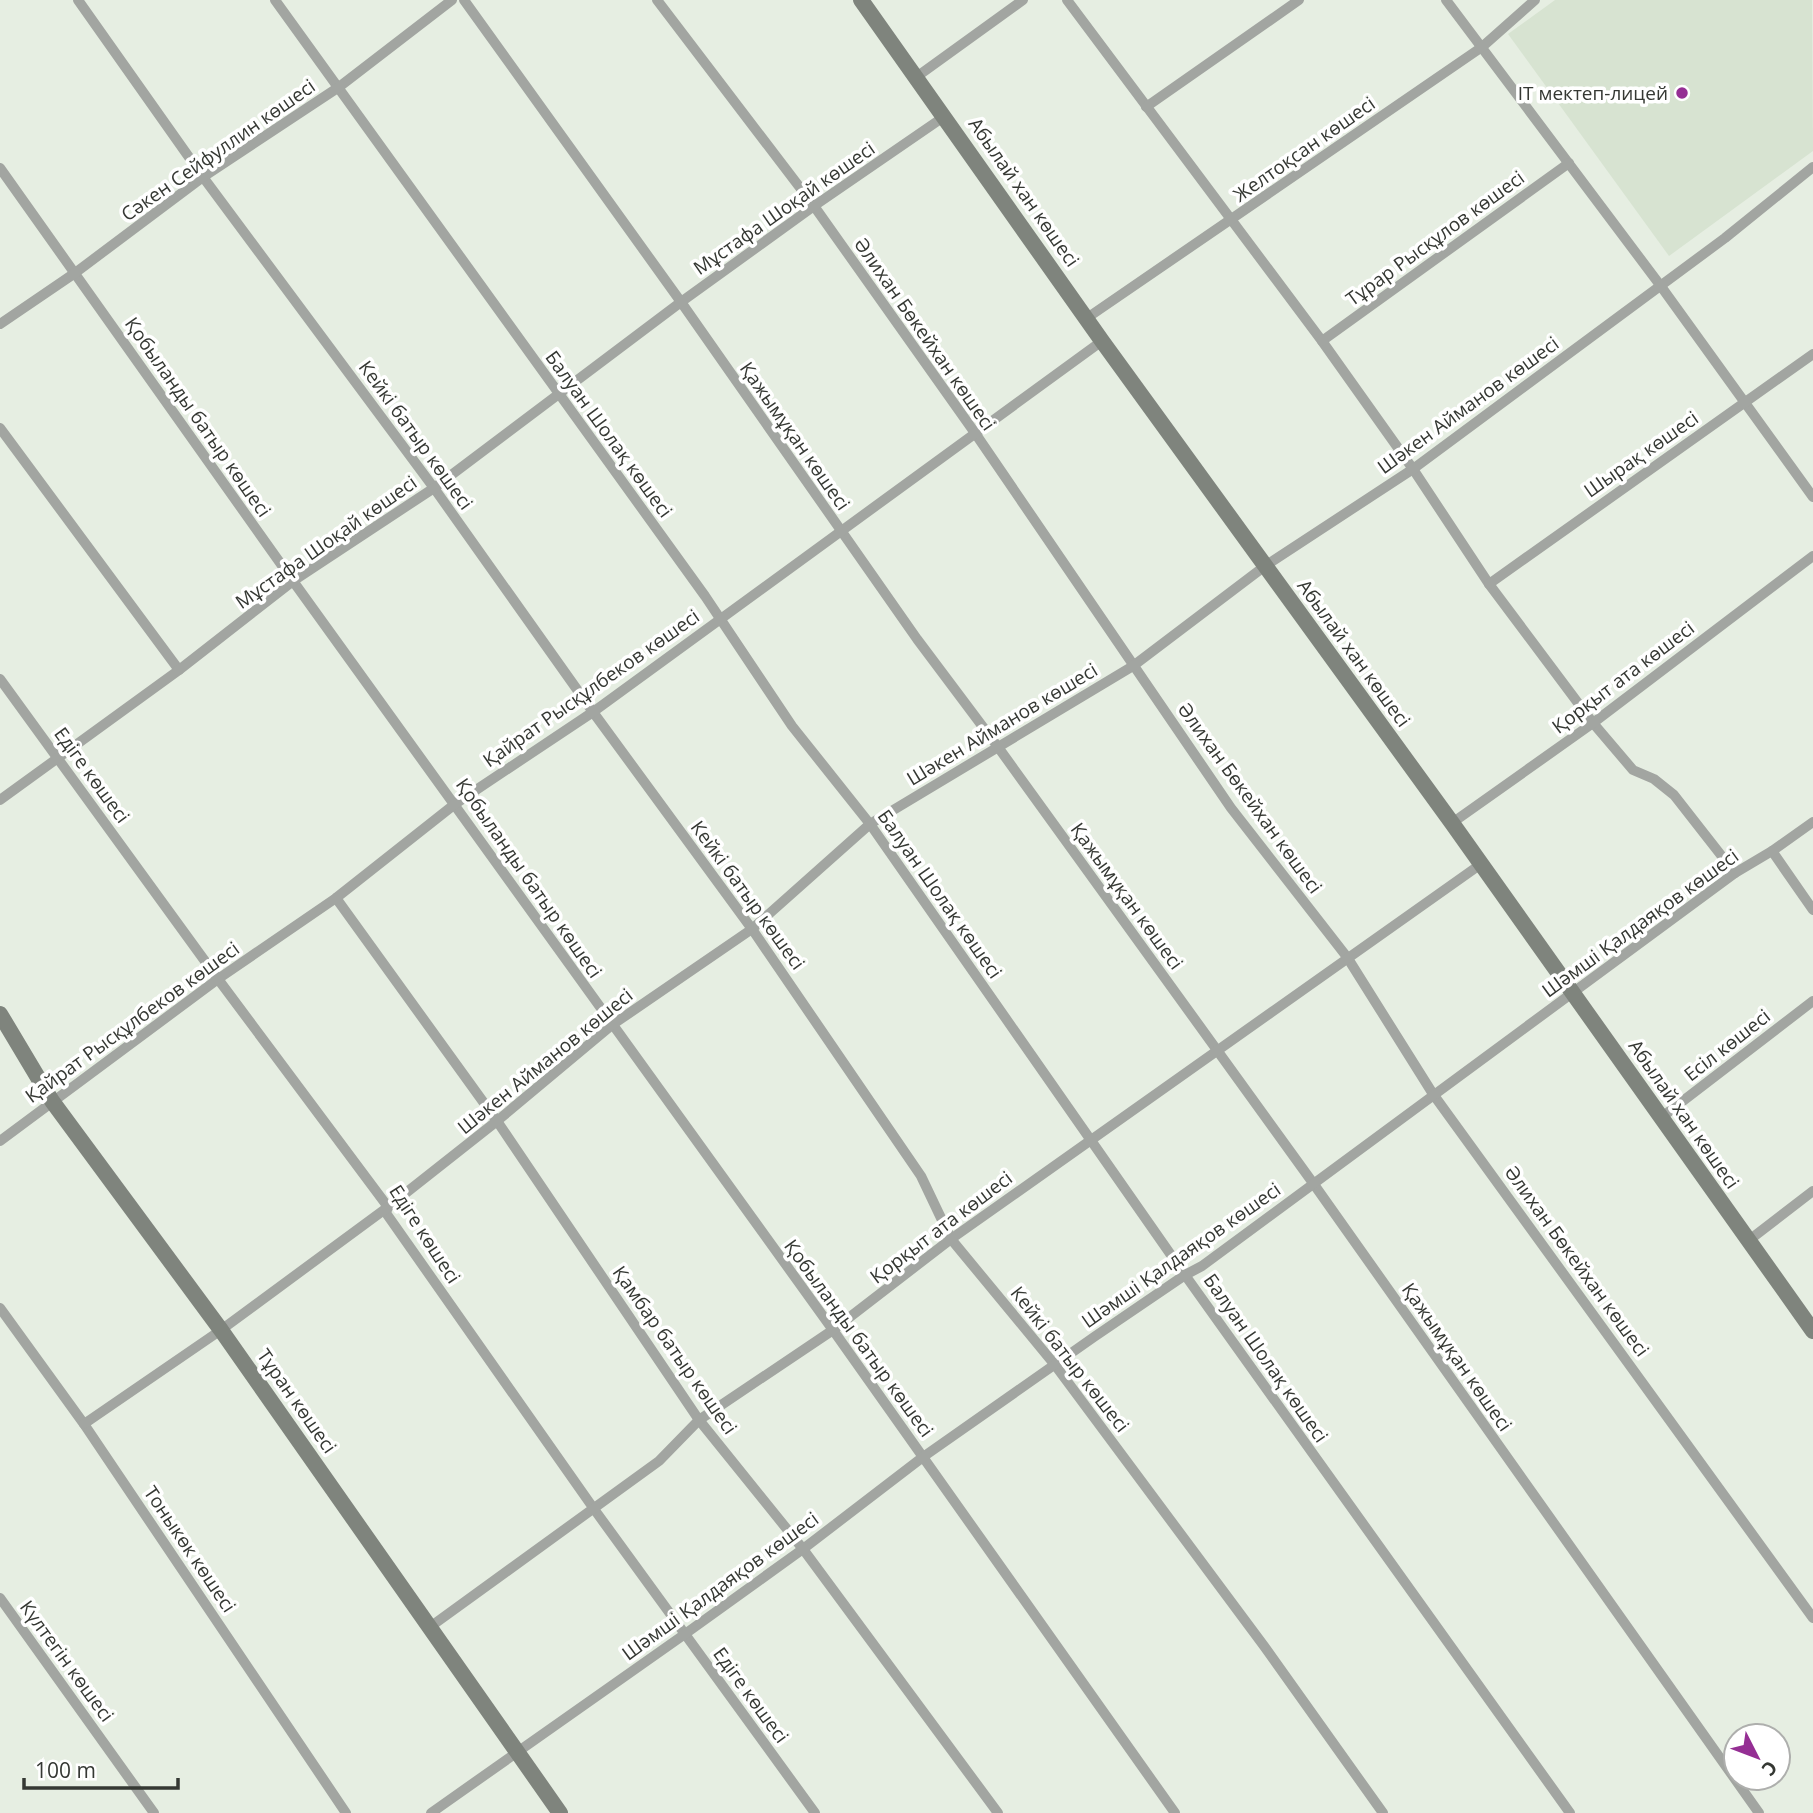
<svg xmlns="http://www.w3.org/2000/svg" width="1813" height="1813" font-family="'Open Sans',sans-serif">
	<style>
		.built { fill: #d7e3d1 }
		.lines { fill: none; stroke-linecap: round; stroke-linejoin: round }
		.street { stroke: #a2a5a1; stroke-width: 10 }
		.secondary { stroke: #7f847d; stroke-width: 16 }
		.poi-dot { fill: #952f94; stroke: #fff; stroke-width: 2.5 }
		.labels { text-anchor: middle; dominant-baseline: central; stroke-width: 7; stroke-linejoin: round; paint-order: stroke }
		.poi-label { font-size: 19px; fill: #353833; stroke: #fff; text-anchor: end }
		.street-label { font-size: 19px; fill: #353833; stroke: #fff }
	</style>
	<rect width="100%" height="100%" fill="#e6eee2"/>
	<path class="built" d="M 1555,0 L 1812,0 L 1813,151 L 1669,256 L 1508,34 Z"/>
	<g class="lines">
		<g class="street">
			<path d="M 78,0 L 203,177 L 434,488 L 593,712 L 752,929 L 921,1176 L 951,1239 L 1055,1365 L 1264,1646 L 1383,1813"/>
			<path d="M 275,0 L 705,596 L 792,726 L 870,824 L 1185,1275 L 1570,1813"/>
			<path d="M 464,0 L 681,302 L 917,639 L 998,747 L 1313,1183 L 1759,1813"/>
			<path d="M 657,0 L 814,206 L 975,433 L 1231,808 L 1347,957 L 1433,1094 L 1813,1618"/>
			<path d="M 1067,0 L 1322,341 L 1413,469 L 1489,584 L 1593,723 L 1633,770 L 1654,779 L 1674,795 L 1735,873"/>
			<path d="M 1446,0 L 1660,285 L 1813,497"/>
			<path d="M 915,78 L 1023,0"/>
			<path d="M 1146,107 L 1299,0"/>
			<path d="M 0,168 L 293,581 L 833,1330 L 1175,1813"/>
			<path d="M 1087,318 L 1482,47 L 1535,0"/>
			<path d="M 0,324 L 75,273 L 203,177 L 339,87 L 452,0"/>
			<path d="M 1322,341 L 1569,163"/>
			<path d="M 0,428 L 179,670"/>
			<path d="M 1489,584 L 1813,354"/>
			<path d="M 0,679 L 218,979 L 388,1207 L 386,1213 L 594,1509 L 815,1813"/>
			<path d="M 0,800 L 179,670 L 293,581 L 434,488 L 681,302 L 814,206 L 945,116"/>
			<path d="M 1452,823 L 1593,723 L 1813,556"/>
			<path d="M 1772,851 L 1813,910"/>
			<path d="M 336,898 L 497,1121 L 699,1420 L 803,1549 L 998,1813"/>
			<path d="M 1662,1117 L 1813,1001"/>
			<path d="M 0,1141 L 218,979 L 336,898 L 455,804 L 593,712 L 1102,341"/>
			<path d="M 1748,1241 L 1813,1191"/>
			<path d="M 0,1308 L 84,1424 L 346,1813"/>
			<path d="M 84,1424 L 221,1330 L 388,1207 L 497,1121 L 612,1025 L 752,929 L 870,824 L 1133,666 L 1265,566 L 1413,469 L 1725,238 L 1813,167"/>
			<path d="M 0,1598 L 154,1813"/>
			<path d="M 430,1627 L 659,1461 L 699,1420 L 833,1330 L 951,1239 L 1481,864"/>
			<path d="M 431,1813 L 685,1634 L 803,1549 L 923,1457 L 1094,1337 L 1185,1275 L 1202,1266 L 1735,873 L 1772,851 L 1813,822"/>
		</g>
		<g class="secondary">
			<path d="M 861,0 L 1102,341 L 1452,823 L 1813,1331"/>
			<path d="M 0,1014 L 52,1101 L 221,1330 L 560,1813"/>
		</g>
	</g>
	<circle class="poi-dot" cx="1682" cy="93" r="7"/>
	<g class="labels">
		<g class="poi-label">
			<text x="1668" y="93">IT мектеп-лицей</text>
		</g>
		<g class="street-label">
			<text transform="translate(1304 149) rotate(-35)">Желтоқсан көшесі</text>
			<text transform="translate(218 150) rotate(-35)">Сәкен Сейфуллин көшесі</text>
			<text transform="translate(1024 192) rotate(55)">Абылай хан көшесі</text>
			<text transform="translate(784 208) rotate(-35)">Мұстафа Шоқай көшесі</text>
			<text transform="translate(1435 238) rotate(-36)">Тұрар Рысқұлов көшесі</text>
			<text transform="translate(925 334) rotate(55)">Әлихан Бөкейхан көшесі</text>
			<text transform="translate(1468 405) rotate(-36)">Шәкен Айманов көшесі</text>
			<text transform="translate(198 417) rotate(55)">Қобыланды батыр көшесі</text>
			<text transform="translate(609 434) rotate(54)">Балуан Шолақ көшесі</text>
			<text transform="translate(416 435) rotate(54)">Кейкі батыр көшесі</text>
			<text transform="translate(795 436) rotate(55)">Қажымұқан көшесі</text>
			<text transform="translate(1641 454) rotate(-35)">Шырақ көшесі</text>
			<text transform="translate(326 542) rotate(-35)">Мұстафа Шоқай көшесі</text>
			<text transform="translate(1354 653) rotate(54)">Абылай хан көшесі</text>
			<text transform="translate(1623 677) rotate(-37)">Қорқыт ата көшесі</text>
			<text transform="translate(591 688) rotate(-35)">Қайрат Рысқұлбеков көшесі</text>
			<text transform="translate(1002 724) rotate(-31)">Шәкен Айманов көшесі</text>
			<text transform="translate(92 775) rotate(54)">Едіге көшесі</text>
			<text transform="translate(1250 798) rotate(54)">Әлихан Бөкейхан көшесі</text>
			<text transform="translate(529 878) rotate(55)">Қобыланды батыр көшесі</text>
			<text transform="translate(940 894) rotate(55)">Балуан Шолақ көшесі</text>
			<text transform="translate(748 895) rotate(54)">Кейкі батыр көшесі</text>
			<text transform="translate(1127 896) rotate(54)">Қажымұқан көшесі</text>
			<text transform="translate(1640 923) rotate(-36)">Шәмші Қалдаяқов көшесі</text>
			<text transform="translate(132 1022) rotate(-36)">Қайрат Рысқұлбеков көшесі</text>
			<text transform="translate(1727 1045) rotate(-38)">Есіл көшесі</text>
			<text transform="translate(545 1061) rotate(-39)">Шәкен Айманов көшесі</text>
			<text transform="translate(1684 1114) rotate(55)">Абылай хан көшесі</text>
			<text transform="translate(941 1227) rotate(-37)">Қорқыт ата көшесі</text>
			<text transform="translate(425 1234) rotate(57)">Едіге көшесі</text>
			<text transform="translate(1181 1255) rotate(-35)">Шәмші Қалдаяқов көшесі</text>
			<text transform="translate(1577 1261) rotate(54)">Әлихан Бөкейхан көшесі</text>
			<text transform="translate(859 1338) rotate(54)">Қобыланды батыр көшесі</text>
			<text transform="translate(675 1350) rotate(55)">Қамбар батыр көшесі</text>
			<text transform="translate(1457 1357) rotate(55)">Қажымұқан көшесі</text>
			<text transform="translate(1266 1358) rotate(55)">Балуан Шолақ көшесі</text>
			<text transform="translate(1070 1359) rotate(52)">Кейкі батыр көшесі</text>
			<text transform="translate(297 1401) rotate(55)">Тұран көшесі</text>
			<text transform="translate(190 1549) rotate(56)">Тоныкөк көшесі</text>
			<text transform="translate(720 1586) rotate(-36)">Шәмші Қалдаяқов көшесі</text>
			<text transform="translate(67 1661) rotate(54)">Күлтегін көшесі</text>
			<text transform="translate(751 1695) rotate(54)">Едіге көшесі</text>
		</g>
	</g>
	<g transform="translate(1757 1757) rotate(132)"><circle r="33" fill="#ffffff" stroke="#aeafad" stroke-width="2"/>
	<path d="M0-5L12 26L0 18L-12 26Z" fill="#952f94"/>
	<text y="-10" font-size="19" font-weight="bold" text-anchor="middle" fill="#353833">С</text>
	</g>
	<path d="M24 1778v10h154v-10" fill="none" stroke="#353833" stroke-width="3.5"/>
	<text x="35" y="1778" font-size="21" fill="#353833" stroke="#ffffff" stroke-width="5" paint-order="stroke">100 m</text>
</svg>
